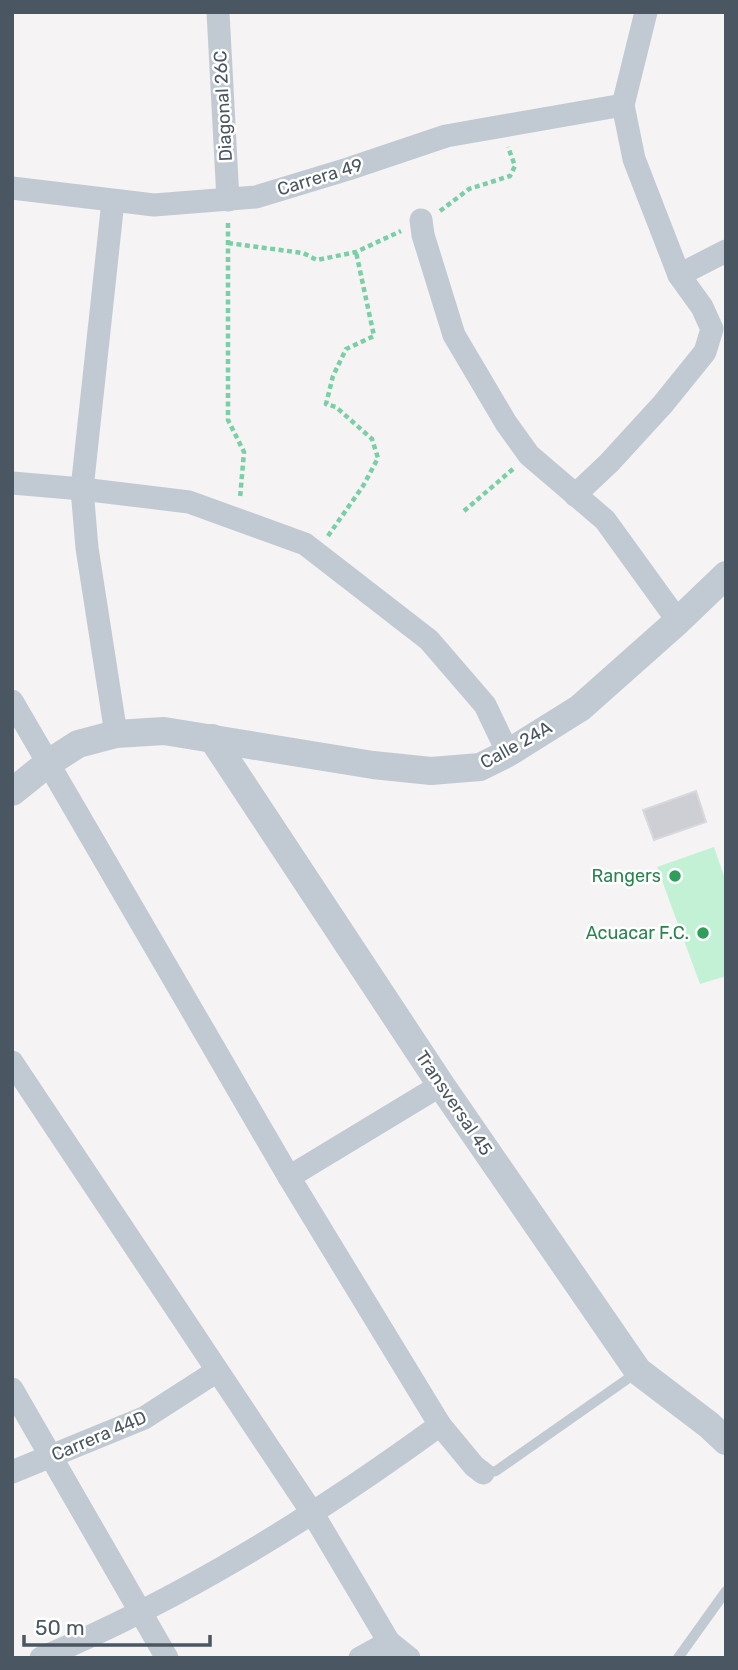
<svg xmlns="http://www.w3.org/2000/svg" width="738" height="1670" font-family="Rubik,sans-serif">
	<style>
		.pitch { fill: #c3f1d5 }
		.building { fill: #cdcfd5; stroke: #d7d9de; stroke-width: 2 }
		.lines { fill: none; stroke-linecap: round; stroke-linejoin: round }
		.path { stroke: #7ad0a6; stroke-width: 4.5; stroke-dasharray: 5 3.5; stroke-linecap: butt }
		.service { stroke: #c1cad2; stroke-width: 10 }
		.minor { stroke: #c1cad2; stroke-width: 23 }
		.tertiary { stroke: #c1cad2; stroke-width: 28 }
		.leisure-dot { fill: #2e9e5b; stroke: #fff; stroke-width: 2.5 }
		.labels { text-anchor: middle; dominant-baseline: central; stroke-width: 5; stroke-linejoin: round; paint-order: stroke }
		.street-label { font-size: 18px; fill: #4a5661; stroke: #fff }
		.leisure-label { font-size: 18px; fill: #27864d; stroke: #fff; text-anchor: end }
	</style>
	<rect width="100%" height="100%" fill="#f5f3f3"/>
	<path class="pitch" d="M 714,847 L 726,882 L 726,976 L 700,984 L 657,867 Z"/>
	<path class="building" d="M 696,791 L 706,822 L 654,840 L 643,810 Z"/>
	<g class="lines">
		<g class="path">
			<path d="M 440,211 L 469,189 L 510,176 L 515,166 L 508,147"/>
			<path d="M 228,223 L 228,420 L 244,452 L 240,498"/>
			<path d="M 228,243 L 303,253 L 317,260 L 356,252 L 401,231"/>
			<path d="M 464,511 L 513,469"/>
			<path d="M 328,536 L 363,486 L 378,458 L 372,439 L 336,407 L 326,404 L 333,376 L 346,349 L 374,336 L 356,252"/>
		</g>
		<g class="service">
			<path d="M 483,1473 L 496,1471 L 636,1373"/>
			<path d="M 678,1658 L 726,1591"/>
		</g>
		<g class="minor">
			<path d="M 218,12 L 228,200"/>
			<path d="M 12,188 L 154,205 L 256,197 L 348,169 L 446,136 L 623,105"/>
			<path d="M 113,201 L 82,489 L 87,548 L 116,734"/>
			<path d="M 421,220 L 423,235 L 454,335 L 506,423 L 529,455 L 605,520 L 678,621"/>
			<path d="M 679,275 L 726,251"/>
			<path d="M 12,483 L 82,489 L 189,502 L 305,544 L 429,640 L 485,705 L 508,753"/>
			<path d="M 575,495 L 609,463 L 663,404 L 705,352 L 712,329 L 702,307 L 679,275 L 634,159 L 623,105 L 646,12"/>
			<path d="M 12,701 L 289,1177 L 440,1425 L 474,1466 L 483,1473"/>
			<path d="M 12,1062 L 313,1514 L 389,1642 L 409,1658"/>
			<path d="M 289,1177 L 441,1085"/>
			<path d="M 12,1389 L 167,1658"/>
			<path d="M 12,1472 L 144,1418 L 217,1371"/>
			<path d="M 41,1658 C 184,1598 315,1516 440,1425"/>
			<path d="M 360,1658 L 389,1642"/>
		</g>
		<g class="tertiary">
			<path d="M 212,738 L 441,1085 L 638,1371 L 709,1425 L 726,1441"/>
			<path d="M 12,792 L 47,764 L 78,744 L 116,734 L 164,731 L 373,765 L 431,771 L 480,767 L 508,753 L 580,708 L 678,621 L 726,575"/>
		</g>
	</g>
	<g class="leisure-dot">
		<circle cx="675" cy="876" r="7"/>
		<circle cx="703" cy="933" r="7"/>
	</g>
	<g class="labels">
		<g class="street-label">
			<text transform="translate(223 106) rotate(-93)">Diagonal 26C</text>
			<text transform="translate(320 177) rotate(-17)">Carrera 49</text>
			<text transform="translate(516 745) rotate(-29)">Calle 24A</text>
			<text transform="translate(454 1103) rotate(56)">Transversal 45</text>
			<text transform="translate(99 1436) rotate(-23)">Carrera 44D</text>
		</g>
		<g class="leisure-label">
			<text x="661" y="876">Rangers</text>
			<text x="689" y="933">Acuacar F.C.</text>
		</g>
	</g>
	<rect width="738" height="1670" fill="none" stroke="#4a5661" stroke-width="28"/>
	<path d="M24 1635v10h186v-10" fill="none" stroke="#4a5661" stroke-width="3.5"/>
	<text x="35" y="1635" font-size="21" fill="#4a5661" stroke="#ffffff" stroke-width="5" paint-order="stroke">50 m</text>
</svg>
